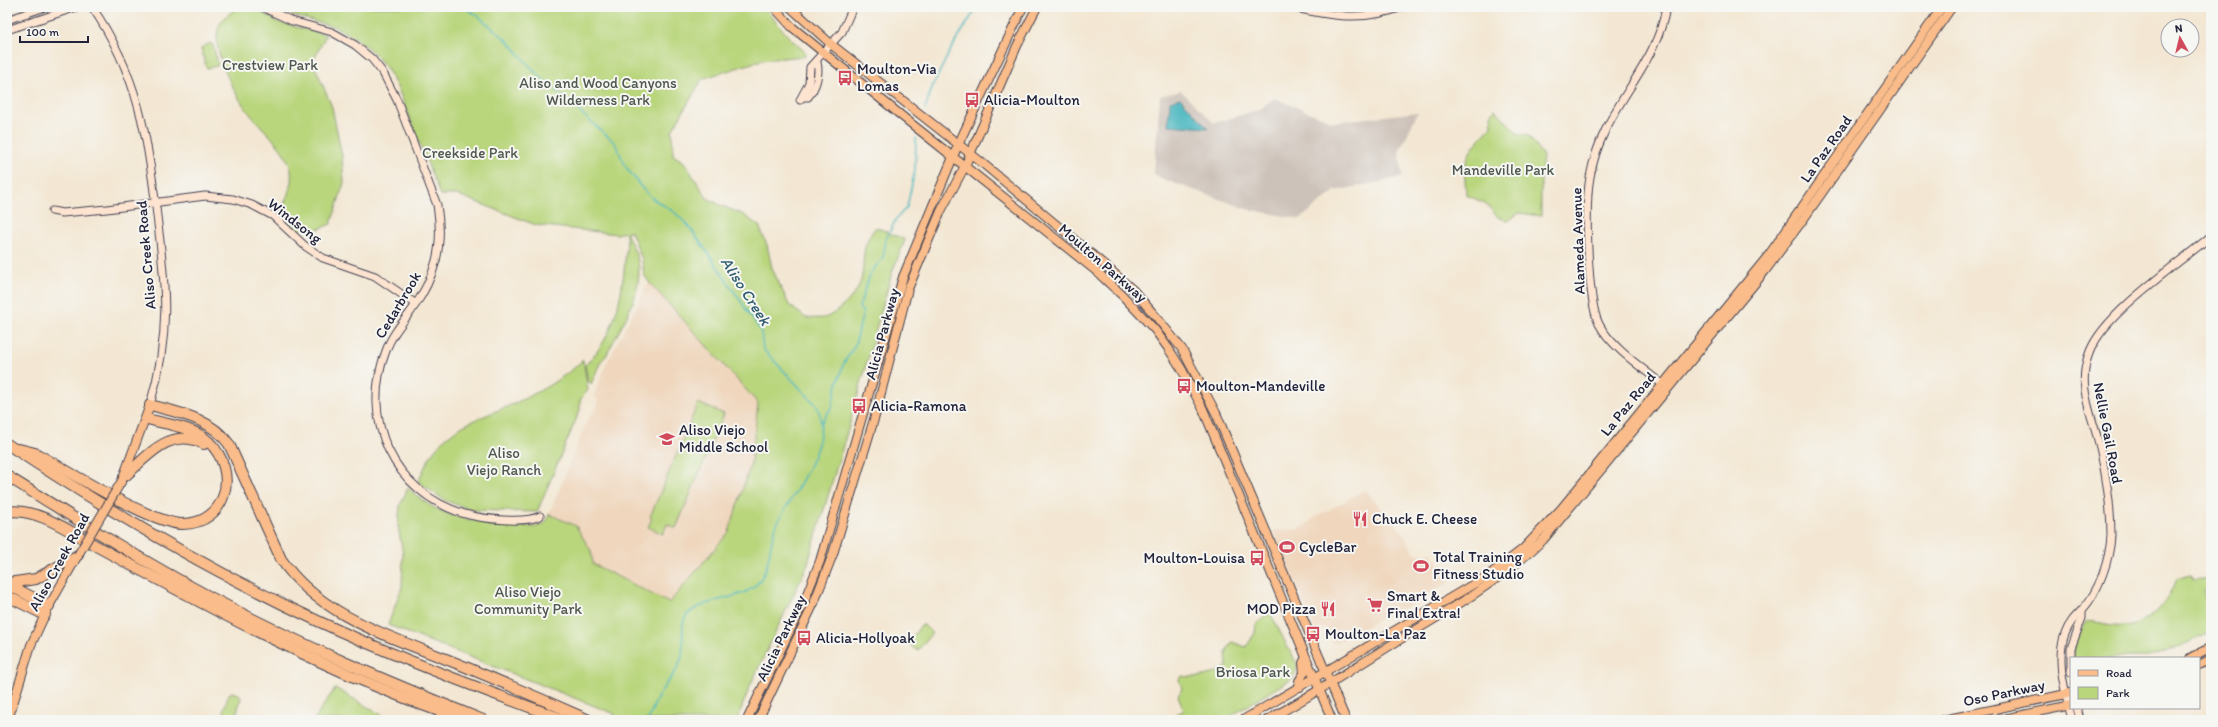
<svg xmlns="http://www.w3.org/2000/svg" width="2218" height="727" font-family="Itim,sans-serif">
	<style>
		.built { fill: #efd6bc }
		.industrial { fill: #cdc2b9 }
		.green { fill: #b9d67d; stroke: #6e7c5c }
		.water { fill: #46b6bf; stroke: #346c7d }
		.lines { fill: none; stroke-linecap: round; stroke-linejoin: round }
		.stream { stroke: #46b6bf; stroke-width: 1.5 }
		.secondary-casing { stroke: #414052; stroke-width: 9 }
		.primary-casing { stroke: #414052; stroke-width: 10 }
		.highway-casing { stroke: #414052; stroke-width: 12 }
		.secondary { stroke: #fde4d0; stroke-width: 7 }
		.primary { stroke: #f9bc8a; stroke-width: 8 }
		.highway { stroke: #f9bc8a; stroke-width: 10 }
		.primary-bridge-casing { stroke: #414052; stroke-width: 10; stroke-linecap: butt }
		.primary-bridge { stroke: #f9bc8a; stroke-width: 8 }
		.labels { text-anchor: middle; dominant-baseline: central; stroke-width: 4; stroke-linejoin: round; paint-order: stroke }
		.park-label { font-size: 15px; fill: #4f584f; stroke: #f6f6f2 }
		.poi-label { font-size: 15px; fill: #22223b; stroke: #f6f6f2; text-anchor: start }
		.street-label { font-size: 15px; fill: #22223b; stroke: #f6f6f2 }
		.water-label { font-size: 16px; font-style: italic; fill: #305d70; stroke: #f6f6f2 }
	</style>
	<rect width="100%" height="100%" fill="#f6f6f2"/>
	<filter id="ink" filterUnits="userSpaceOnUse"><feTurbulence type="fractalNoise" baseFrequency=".025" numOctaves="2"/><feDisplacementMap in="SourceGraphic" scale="8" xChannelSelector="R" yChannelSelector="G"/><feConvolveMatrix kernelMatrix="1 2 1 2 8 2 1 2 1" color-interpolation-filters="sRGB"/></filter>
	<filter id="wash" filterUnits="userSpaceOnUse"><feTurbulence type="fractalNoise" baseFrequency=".012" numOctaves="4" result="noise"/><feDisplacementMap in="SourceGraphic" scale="16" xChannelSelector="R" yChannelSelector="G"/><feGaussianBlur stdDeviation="0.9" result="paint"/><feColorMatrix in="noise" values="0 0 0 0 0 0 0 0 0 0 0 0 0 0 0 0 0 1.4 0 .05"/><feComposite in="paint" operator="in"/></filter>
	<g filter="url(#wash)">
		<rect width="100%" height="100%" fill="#f3e7d3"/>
		<g class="built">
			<path d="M 649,282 L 758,403 L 751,463 L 729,532 L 669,603 L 593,564 L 591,551 L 576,526 L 549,514 L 587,421 L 598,405 L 597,399 L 594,395 L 607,363 Z"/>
			<path d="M 1365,490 L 1399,528 L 1415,553 L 1423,556 L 1431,552 L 1450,582 L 1401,610 L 1393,612 L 1336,643 L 1332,642 L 1325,627 L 1316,631 L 1273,531 L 1300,529 L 1315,518 Z"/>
		</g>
		<path class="industrial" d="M 1181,91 L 1214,123 L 1260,109 L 1274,98 L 1333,122 L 1418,112 L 1399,152 L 1403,177 L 1335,191 L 1300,219 L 1247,209 L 1163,179 L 1154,174 L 1160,96 Z"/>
		<g class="green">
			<path d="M 238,7 L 253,7 L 278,22 L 326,35 L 313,62 L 332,107 L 342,156 L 344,183 L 331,224 L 316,230 L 298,230 L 280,214 C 286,199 293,186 291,170 C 286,147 259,127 246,109 C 233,91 210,48 219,26 C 223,17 231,13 238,7 Z"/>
			<path d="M 273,7 L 764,7 L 787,35 L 807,54 L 805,56 L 762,60 L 702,79 L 672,131 L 673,155 L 684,162 L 707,198 L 720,205 L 744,215 L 759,226 L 767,245 L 772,268 L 789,305 L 806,318 C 812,318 822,319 827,317 C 841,310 860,292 862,276 C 865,254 861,246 876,227 L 905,240 L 892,272 L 852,416 L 807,566 L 750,686 L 737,720 L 613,720 L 615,714 L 388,625 L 402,587 L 403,554 L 398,526 L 400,505 L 408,488 C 447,526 484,520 533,527 C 543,526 547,523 549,514 L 576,526 L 591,551 L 593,564 L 669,603 L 729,532 L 751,463 L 758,403 L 649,282 L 644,275 L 642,259 L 631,231 L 626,232 C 630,241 636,252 638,261 C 644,295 620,327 606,356 L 601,361 L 591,384 L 588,381 L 585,365 C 614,338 622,298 625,260 C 626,251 628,241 625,232 L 617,234 L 536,225 L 458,195 L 440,195 L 399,91 L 388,70 L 376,55 L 357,39 L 335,27 L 295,16 Z"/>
			<path d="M 210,43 L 213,45 L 218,64 L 217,66 L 208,68 L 206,67 L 201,48 Z"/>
			<path d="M 1495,109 L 1517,133 L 1528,135 L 1543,156 L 1541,177 L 1541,216 L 1519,213 L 1508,221 L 1498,217 L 1485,203 L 1466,195 C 1466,187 1464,178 1465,170 C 1466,150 1480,140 1492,126 L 1491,115 Z"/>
			<path d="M 583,360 L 588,390 L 580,400 L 580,410 L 537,512 L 472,510 L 446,501 L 418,482 C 424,470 428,457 437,447 C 457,423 487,416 513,404 C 539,392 563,379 583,360 Z"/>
			<path d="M 698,403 L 724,414 L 676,528 L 667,524 L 663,534 L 648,527 L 652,518 L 650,517 Z"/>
			<path d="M 2189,575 L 2192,580 L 2211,578 L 2211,587 L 2204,591 L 2207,606 L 2211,607 L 2211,633 L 2163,653 L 2143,658 L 2073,658 L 2076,642 L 2085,623 C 2095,621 2102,625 2112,626 C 2146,629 2166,608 2177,579 Z"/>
			<path d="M 1270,613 L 1298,666 L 1293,678 L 1224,720 L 1166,720 L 1184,710 L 1178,696 L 1182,689 L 1179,680 L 1182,676 C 1198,679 1213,675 1227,667 L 1226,652 L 1232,642 L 1246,647 L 1255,633 L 1256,624 Z"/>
			<path d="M 921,625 L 924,625 L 932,633 L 919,649 L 916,650 L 910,645 L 909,642 Z"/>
			<path d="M 335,688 L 390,720 L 314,720 Z"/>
			<path d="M 232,692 L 239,694 L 241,698 L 236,716 L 232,717 L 225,715 L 223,711 L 229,694 Z"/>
		</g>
		<path class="water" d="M 1180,98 L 1208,128 L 1168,125 L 1170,101 Z"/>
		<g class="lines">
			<g class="stream">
				<path d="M 463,7 L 477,15 L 508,41 L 535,72 L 615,143 L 626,167 L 641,187 L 652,198 L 674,212 L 687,224 L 708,253 L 761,331 L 763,349 L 817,406 C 833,443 794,491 778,522 C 767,543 773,570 754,587 C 739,600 691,600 684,620 C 681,627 684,646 682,656 C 677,674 669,678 661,692 C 655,701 652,711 648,720"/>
				<path d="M 925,109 L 933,85 L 951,49 L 977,7"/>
				<path d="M 821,423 L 832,407 L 837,384 L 844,363 L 855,345 L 863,313 L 859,307 L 871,272 L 883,258 L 886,239 L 896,219 L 907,207 L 915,170 L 916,138"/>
			</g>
		</g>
	</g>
	<g filter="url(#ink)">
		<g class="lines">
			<defs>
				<g id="secondary">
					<path d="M 92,7 C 138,74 148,137 157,216 C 166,287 171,334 150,405"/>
					<path d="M 262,7 L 292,21 L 332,32 L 355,45 L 372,59 L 383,73 L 397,100 L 437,205 C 444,246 436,276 412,310 C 402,323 391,336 386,351 C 359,420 394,493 465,514 C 482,519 525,524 540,516"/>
					<path d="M 1291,7 C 1332,16 1362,22 1402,7"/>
					<path d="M 1666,7 C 1659,54 1625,89 1605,131 C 1598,145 1593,161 1590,177 C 1585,204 1587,300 1599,324 C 1612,349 1646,370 1667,388"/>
					<path d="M 7,20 L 45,7"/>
					<path d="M 7,30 L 77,7"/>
					<path d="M 803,97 L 808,97 C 816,88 820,74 817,62"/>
					<path d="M 800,100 L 809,83 L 810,67 L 842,32 L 853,7"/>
					<path d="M 52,211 L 62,213 L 107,209 L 205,196 L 233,199 L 252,205 L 273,216 L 305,246 L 323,258 L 375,276 L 416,304"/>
					<path d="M 2071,672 L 2071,648 L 2082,618 L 2082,610"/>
					<path d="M 2077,708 L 2080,720"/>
					<path d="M 2072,720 C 2066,694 2055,660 2065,634 C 2069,623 2075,617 2082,610 C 2099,592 2110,559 2111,535 C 2111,509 2107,482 2102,457 C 2096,421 2074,389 2090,351 C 2106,312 2177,265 2211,236"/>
				</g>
				<g id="primary">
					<path d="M 774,7 L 792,27 L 908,121 L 1095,270 L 1123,296 L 1155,330 L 1168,348 L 1181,368 L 1203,409 L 1332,720"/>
					<path d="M 790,7 L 832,45 L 981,162 L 1101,262 L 1133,290 L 1158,319 L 1182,349 L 1216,413 L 1346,720"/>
					<path d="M 124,475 L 150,405"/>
					<path d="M 2190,658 L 2211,647"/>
					<path d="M 2199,665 L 2211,659"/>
					<path d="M 1300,687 L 1299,681 L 1304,673 L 1303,663 L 1306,657"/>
					<path d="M 8,720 L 31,645 L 49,606 L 78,555"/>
					<path d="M 747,720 L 805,599 L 820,561 L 903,277 L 958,145 L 1023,7"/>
					<path d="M 758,720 L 814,603 L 833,554 L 875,416 L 908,289 L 941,211 L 965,166 L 1017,46 L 1037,7"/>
					<path d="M 1243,720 L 1489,575 L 1523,549 L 1561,509 L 1768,256 L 1942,7"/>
					<path d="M 1267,720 C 1312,696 1355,667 1399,640 C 1450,610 1500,581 1543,540 L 1765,271 L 1805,217 L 1952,7"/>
					<path d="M 1943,720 L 2071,693"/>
					<path d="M 1999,720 L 2071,705"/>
				</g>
				<g id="highway">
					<path d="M 150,405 C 180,413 210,418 229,444 L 281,559 C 320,618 398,639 461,665 C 504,683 546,701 589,720"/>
					<path d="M 7,444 C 107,510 212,572 320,622 C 400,659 482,690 565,720"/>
					<path d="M 19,449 L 35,453 C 67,470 150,523 182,524 C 228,524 239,471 209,442 C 194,427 166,424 147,419"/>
					<path d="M 7,476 C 74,518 142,561 212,598 C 300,645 391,683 483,720"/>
					<path d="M 124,477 C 148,456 170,426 204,444"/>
					<path d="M 7,512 C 35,506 74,534 98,547 C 217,612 335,676 464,720"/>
					<path d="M 7,582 L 11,586 L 49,606"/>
					<path d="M 8,583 L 36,579 L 78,555"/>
					<path d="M 7,596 L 45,615"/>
				</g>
			</defs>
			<use href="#secondary" class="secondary-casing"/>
			<use href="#primary" class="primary-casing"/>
			<use href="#highway" class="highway-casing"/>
			<use href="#secondary" class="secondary"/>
			<use href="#primary" class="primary"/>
			<use href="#highway" class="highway"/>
			<defs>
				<path id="primary-bridge" d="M 78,555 L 124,477"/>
			</defs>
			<use href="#primary-bridge" class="primary-bridge-casing"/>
			<use href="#primary-bridge" class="primary-bridge"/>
		</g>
	</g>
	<defs>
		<symbol id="bus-bare" viewBox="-9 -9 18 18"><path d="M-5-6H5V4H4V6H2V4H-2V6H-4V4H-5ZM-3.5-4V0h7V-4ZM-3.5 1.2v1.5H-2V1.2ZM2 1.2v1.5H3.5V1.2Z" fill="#d1495b" stroke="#f6f6f2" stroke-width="2.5" paint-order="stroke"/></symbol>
		<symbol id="school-bare" viewBox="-9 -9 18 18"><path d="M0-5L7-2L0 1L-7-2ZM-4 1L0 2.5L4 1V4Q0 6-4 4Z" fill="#d1495b" stroke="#f6f6f2" stroke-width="2.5" paint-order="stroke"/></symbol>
		<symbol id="restaurant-bare" viewBox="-9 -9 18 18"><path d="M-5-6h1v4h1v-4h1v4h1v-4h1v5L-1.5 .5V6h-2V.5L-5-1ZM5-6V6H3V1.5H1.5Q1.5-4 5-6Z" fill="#d1495b" stroke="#f6f6f2" stroke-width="2.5" paint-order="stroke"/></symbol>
		<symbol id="stadium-bare" viewBox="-9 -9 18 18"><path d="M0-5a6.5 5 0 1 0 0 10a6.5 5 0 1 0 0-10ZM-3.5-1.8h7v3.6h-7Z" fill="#d1495b" stroke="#f6f6f2" stroke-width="2.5" paint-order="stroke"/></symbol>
		<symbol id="supermarket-bare" viewBox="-9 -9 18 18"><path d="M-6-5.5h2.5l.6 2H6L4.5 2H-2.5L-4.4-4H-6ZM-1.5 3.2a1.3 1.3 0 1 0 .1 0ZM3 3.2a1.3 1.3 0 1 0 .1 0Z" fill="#d1495b" stroke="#f6f6f2" stroke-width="2.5" paint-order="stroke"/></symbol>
	</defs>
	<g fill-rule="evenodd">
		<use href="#bus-bare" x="834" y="67" width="22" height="22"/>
		<use href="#bus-bare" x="961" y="89" width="22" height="22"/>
		<use href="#bus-bare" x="1173" y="375" width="22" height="22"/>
		<use href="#bus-bare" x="848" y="395" width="22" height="22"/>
		<use href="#school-bare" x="656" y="428" width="22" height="22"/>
		<use href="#restaurant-bare" x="1349" y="508" width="22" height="22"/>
		<use href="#stadium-bare" x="1276" y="536" width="22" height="22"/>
		<use href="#bus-bare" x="1246" y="547" width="22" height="22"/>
		<use href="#stadium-bare" x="1410" y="555" width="22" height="22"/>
		<use href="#supermarket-bare" x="1364" y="594" width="22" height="22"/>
		<use href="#restaurant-bare" x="1317" y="598" width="22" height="22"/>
		<use href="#bus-bare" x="1302" y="623" width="22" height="22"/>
		<use href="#bus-bare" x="793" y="627" width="22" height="22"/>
	</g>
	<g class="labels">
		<g class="park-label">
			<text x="270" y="65">Crestview Park</text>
			<text x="598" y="83">Aliso and Wood Canyons<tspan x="598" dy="17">Wilderness Park</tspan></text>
			<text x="470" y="153">Creekside Park</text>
			<text x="1503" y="170">Mandeville Park</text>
			<text x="504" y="453">Aliso<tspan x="504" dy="17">Viejo Ranch</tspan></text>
			<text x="528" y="592">Aliso Viejo<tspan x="528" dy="17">Community Park</tspan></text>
			<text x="1253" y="672">Briosa Park</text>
		</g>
		<g class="poi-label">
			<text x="857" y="69">Moulton-Via<tspan x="857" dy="17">Lomas</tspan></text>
			<text x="984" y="100">Alicia-Moulton</text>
			<text x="1196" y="386">Moulton-Mandeville</text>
			<text x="871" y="406">Alicia-Ramona</text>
			<text x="679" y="430">Aliso Viejo<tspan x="679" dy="17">Middle School</tspan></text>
			<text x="1372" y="519">Chuck E. Cheese</text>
			<text x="1299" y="547">CycleBar</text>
			<text x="1433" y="557">Total Training<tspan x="1433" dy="17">Fitness Studio</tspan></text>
			<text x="1245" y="558" text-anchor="end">Moulton-Louisa</text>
			<text x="1387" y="596">Smart &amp;<tspan x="1387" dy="17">Final Extra!</tspan></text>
			<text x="1316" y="609" text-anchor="end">MOD Pizza</text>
			<text x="1325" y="634">Moulton-La Paz</text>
			<text x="816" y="638">Alicia-Hollyoak</text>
		</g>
		<g class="street-label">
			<text transform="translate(1826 149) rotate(-55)">La Paz Road</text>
			<text transform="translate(295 221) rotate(38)">Windsong</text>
			<text transform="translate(1578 241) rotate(-92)">Alameda Avenue</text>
			<text transform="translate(146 255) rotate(-95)">Aliso Creek Road</text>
			<text transform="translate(1103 263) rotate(41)">Moulton Parkway</text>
			<text transform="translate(398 305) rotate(-59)">Cedarbrook</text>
			<text transform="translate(882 334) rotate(-75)">Alicia Parkway</text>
			<text transform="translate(1628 404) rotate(-51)">La Paz Road</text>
			<text transform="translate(2108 433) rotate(79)">Nellie Gail Road</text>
			<text transform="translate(59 562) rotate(-61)">Aliso Creek Road</text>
			<text transform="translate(781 638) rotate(-64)">Alicia Parkway</text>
			<text transform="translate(2004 693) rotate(-12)">Oso Parkway</text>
		</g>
		<g class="water-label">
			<text transform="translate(746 291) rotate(57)">Aliso Creek</text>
		</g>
	</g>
	<rect width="2218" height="727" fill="none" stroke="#f6f6f2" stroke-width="24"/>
	<rect x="2070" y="657" width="130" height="52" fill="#f6f6f2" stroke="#a1a1a9"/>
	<rect x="2078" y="670" width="20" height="6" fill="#f9bc8a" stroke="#a1a1a9"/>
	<text x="2106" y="677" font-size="12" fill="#22223b">Road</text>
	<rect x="2078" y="687" width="20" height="12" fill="#b9d67d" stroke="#a1a1a9"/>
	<text x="2106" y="697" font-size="12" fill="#22223b">Park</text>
	<g transform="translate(2180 38) rotate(352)"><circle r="19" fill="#f6f6f2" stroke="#a1a1a9"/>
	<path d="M0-3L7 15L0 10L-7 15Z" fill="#d1495b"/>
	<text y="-6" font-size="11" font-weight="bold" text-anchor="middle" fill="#22223b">N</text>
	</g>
	<path d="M20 36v6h68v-6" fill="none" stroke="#22223b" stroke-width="2"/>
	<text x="26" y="36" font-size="12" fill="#22223b" stroke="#f6f6f2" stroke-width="3" paint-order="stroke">100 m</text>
</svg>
